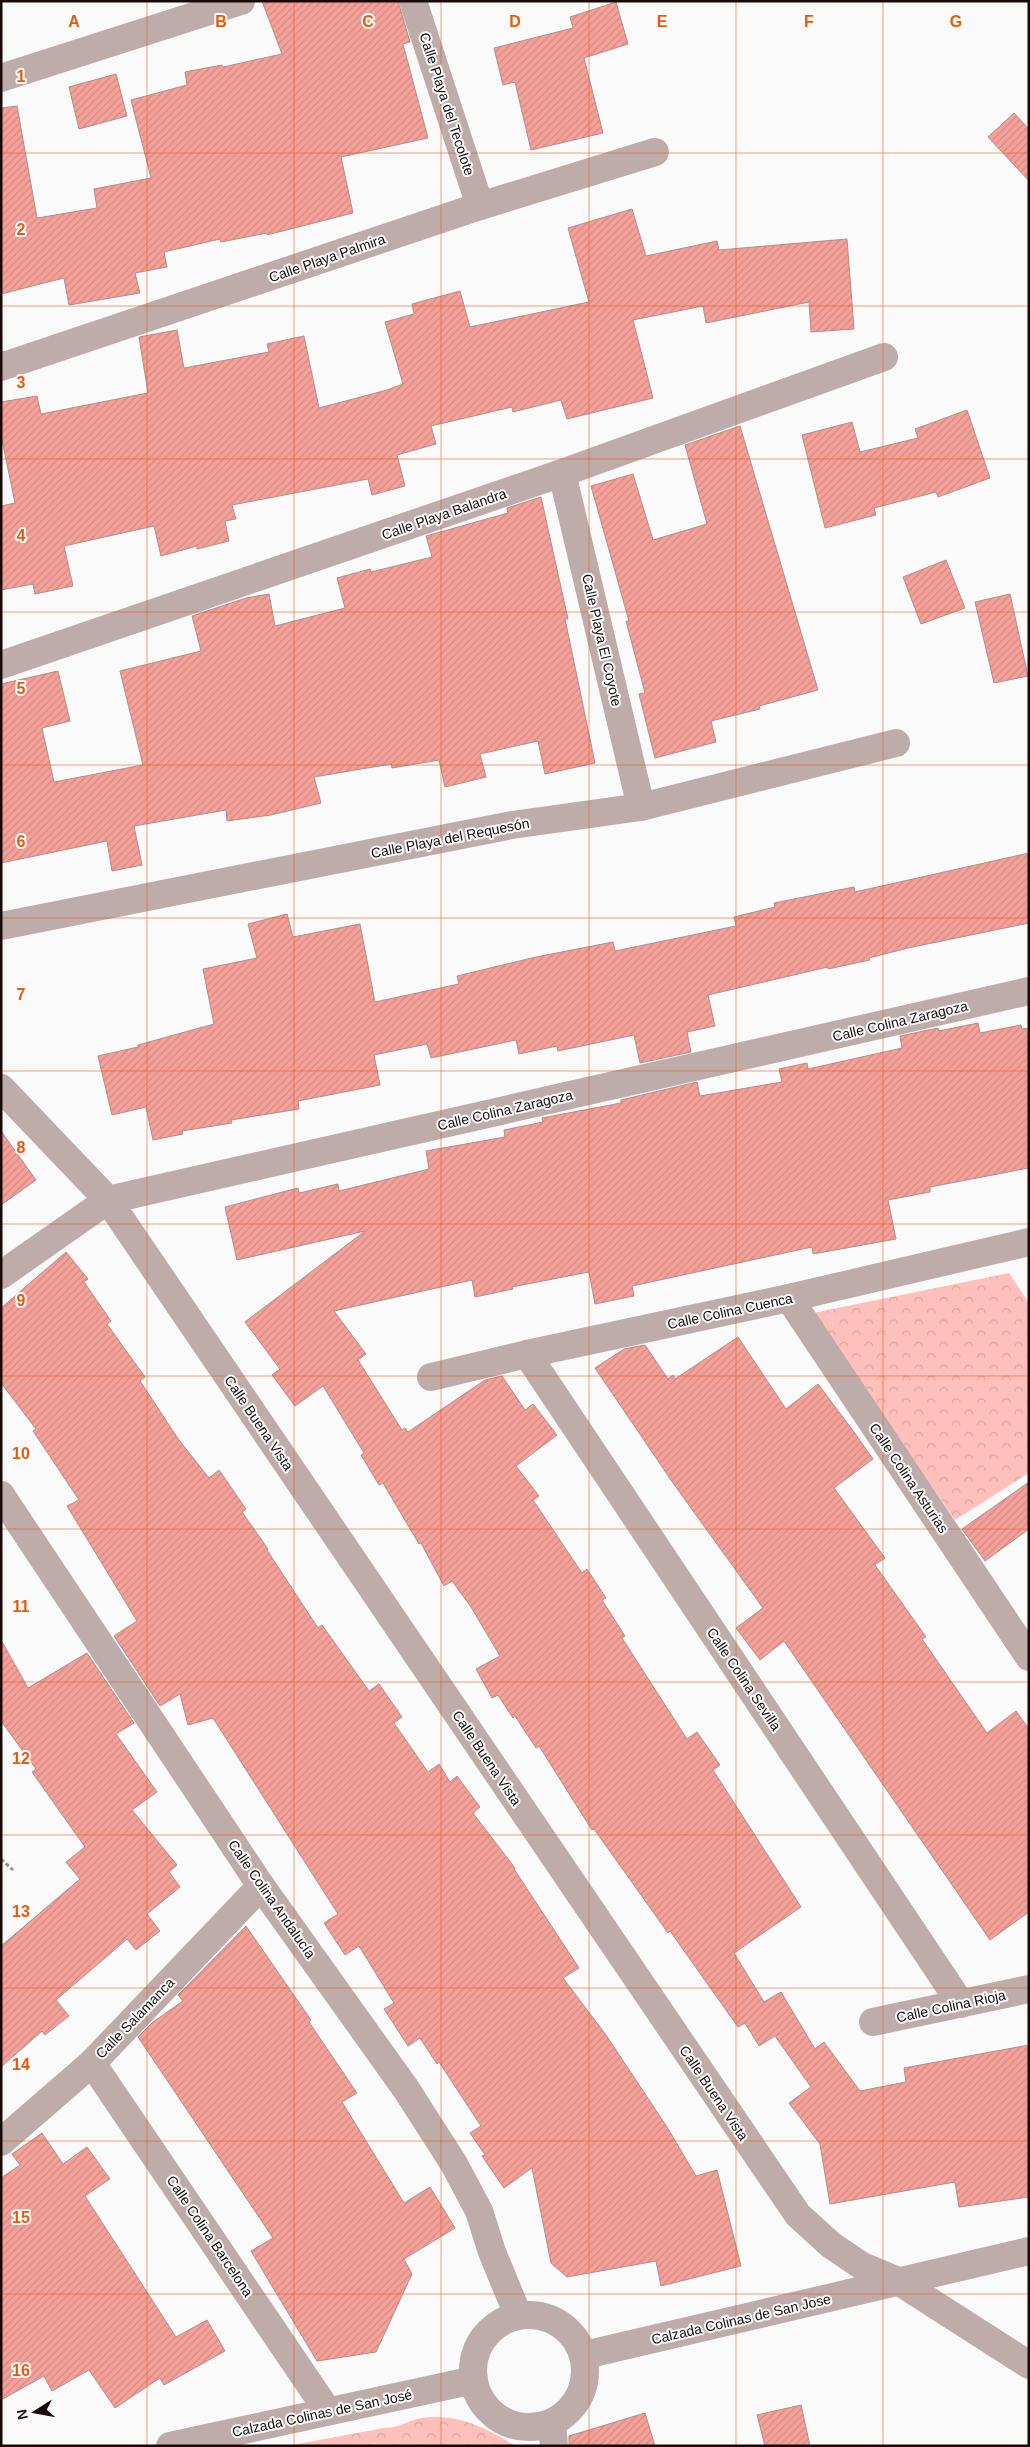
<svg xmlns="http://www.w3.org/2000/svg" width="1030" height="2447" font-family="Helvetica,sans-serif">
	<style>
		.park { fill: url(#park-crowns) }
		.building { fill: url(#building-hatch); stroke: #b48d8a }
		.lines { fill: none; stroke-linecap: round; stroke-linejoin: round }
		.path { stroke: #989292; stroke-width: 3; stroke-dasharray: 4 2.5; stroke-linecap: butt }
		.street { stroke: #beacaa; stroke-width: 28 }
		.grid { fill: none; stroke: #e8590c; stroke-width: 1; stroke-opacity: 0.55 }
		.labels { text-anchor: middle; dominant-baseline: central; stroke-width: 4; stroke-linejoin: round; paint-order: stroke }
		.street-label { font-size: 14px; fill: #170a09; stroke: #fafafa }
		.grid-label { font-size: 16px; text-anchor: middle; font-weight: bold; fill: #e8590c; stroke: #fafafa; stroke-width: 4; stroke-linejoin: round; paint-order: stroke }
	</style>
	<defs>
		<pattern id="park-crowns" width="20" height="18" patternUnits="userSpaceOnUse" patternTransform="scale(1.25)"><rect width="20" height="18" fill="#ffc0bb"/><path d="M2 6a3 3 0 1 1 6 0M12 15a3 3 0 1 1 6 0" fill="none" stroke="#daa49f"/></pattern>
		<pattern id="building-hatch" width="6" height="6" patternUnits="userSpaceOnUse" patternTransform="scale(1.25)"><rect width="6" height="6" fill="#f5a19a"/><path d="M-1 1l2-2M0 6l6-6M5 7l2-2" fill="none" stroke="#d18983"/></pattern>
	</defs>
	<rect width="100%" height="100%" fill="#fafafa"/>
	<g class="park">
		<path d="M 1009,1273 L 1029,1303 L 1029,1473 L 955,1520 L 813,1313 Z"/>
		<path d="M 439,2417 C 467,2418 492,2431 515,2446 L 287,2446 L 384,2428 C 396,2428 400,2425 411,2421 C 420,2417 430,2417 439,2417 Z"/>
	</g>
	<g class="building">
		<path d="M 262,1 L 398,1 L 410,42 L 403,44 L 428,138 L 341,157 L 353,213 L 267,235 L 267,233 L 221,242 L 220,239 L 164,252 L 167,267 L 135,273 L 140,293 L 69,305 L 64,278 L 1,294 L 1,108 L 17,106 L 37,218 L 97,208 L 94,189 L 151,178 L 131,100 L 187,85 L 185,72 L 222,65 L 223,67 L 282,54 Z"/>
		<path d="M 616,2 L 628,44 L 584,58 L 603,133 L 531,150 L 515,82 L 503,85 L 494,48 L 573,28 L 570,17 Z"/>
		<path d="M 116,74 L 127,116 L 79,129 L 69,87 Z"/>
		<path d="M 1014,113 L 1029,129 L 1029,181 L 988,137 Z"/>
		<path d="M 632,209 L 646,256 L 717,241 L 719,250 L 847,239 L 854,329 L 811,332 L 809,302 L 706,323 L 703,306 L 633,320 L 653,398 L 567,419 L 561,400 L 513,412 L 512,407 L 431,426 L 436,444 L 397,455 L 405,486 L 372,495 L 368,479 L 232,505 L 236,519 L 225,521 L 229,541 L 197,549 L 197,546 L 161,556 L 154,526 L 64,546 L 73,586 L 35,594 L 33,584 L 1,590 L 1,506 L 15,503 L 1,435 L 1,402 L 37,396 L 41,414 L 148,393 L 139,337 L 177,330 L 184,368 L 269,352 L 267,344 L 304,336 L 319,408 L 387,390 L 403,384 L 385,322 L 414,314 L 412,304 L 460,291 L 470,327 L 589,302 L 568,228 Z"/>
		<path d="M 967,410 L 990,478 L 938,497 L 936,492 L 874,508 L 876,515 L 825,528 L 802,435 L 852,422 L 860,452 L 918,438 L 915,429 Z"/>
		<path d="M 740,426 L 818,690 L 759,706 L 760,709 L 711,721 L 716,742 L 655,758 L 639,694 L 645,693 L 626,621 L 629,621 L 591,486 L 633,474 L 653,540 L 707,524 L 685,445 Z"/>
		<path d="M 541,497 L 568,619 L 565,619 L 595,763 L 545,774 L 538,741 L 480,754 L 486,777 L 445,787 L 439,760 L 392,768 L 391,764 L 314,777 L 321,803 L 271,815 L 227,821 L 226,810 L 134,826 L 142,865 L 112,871 L 107,841 L 1,863 L 1,684 L 58,671 L 70,721 L 42,728 L 54,782 L 143,765 L 120,671 L 201,651 L 192,616 L 246,598 L 269,594 L 275,626 L 345,608 L 337,578 L 370,569 L 371,572 L 432,557 L 426,536 L 508,513 L 507,508 Z"/>
		<path d="M 946,560 L 965,608 L 921,624 L 903,577 Z"/>
		<path d="M 1010,594 L 1028,676 L 994,683 L 975,602 Z"/>
		<path d="M 1029,853 L 1029,923 L 908,948 L 869,958 L 870,960 L 828,969 L 828,967 L 708,995 L 715,1026 L 687,1032 L 691,1052 L 640,1063 L 634,1035 L 558,1051 L 557,1046 L 519,1054 L 516,1040 L 431,1058 L 427,1044 L 374,1055 L 380,1085 L 298,1101 L 299,1109 L 231,1120 L 232,1123 L 182,1131 L 183,1134 L 153,1140 L 146,1107 L 112,1115 L 98,1056 L 138,1047 L 138,1045 L 214,1024 L 203,969 L 257,958 L 248,924 L 287,914 L 293,937 L 360,924 L 375,1002 L 459,984 L 457,976 L 536,957 L 613,942 L 615,951 L 736,926 L 734,917 L 775,907 L 774,903 L 854,887 L 855,892 Z"/>
		<path d="M 978,1023 L 980,1033 L 1021,1025 L 1022,1029 L 1029,1028 L 1029,1168 L 930,1187 L 930,1192 L 888,1200 L 896,1239 L 813,1254 L 812,1247 L 632,1286 L 634,1296 L 595,1304 L 589,1272 L 512,1287 L 513,1289 L 475,1297 L 472,1280 L 334,1311 L 366,1354 L 358,1360 L 402,1430 L 405,1428 L 408,1432 L 485,1380 L 502,1376 L 525,1410 L 533,1404 L 557,1435 L 516,1466 L 539,1496 L 533,1500 L 582,1573 L 587,1569 L 606,1598 L 602,1600 L 625,1636 L 622,1638 L 687,1739 L 697,1732 L 720,1765 L 713,1770 L 801,1907 L 734,1953 L 764,2002 L 781,1992 L 815,2049 L 824,2042 L 860,2091 L 906,2082 L 904,2068 L 1029,2045 L 1029,2197 L 959,2207 L 955,2182 L 830,2204 L 820,2144 L 789,2103 L 811,2087 L 775,2036 L 759,2046 L 745,2023 L 738,2027 L 670,1931 L 668,1933 L 594,1829 L 592,1830 L 539,1746 L 536,1748 L 515,1716 L 513,1718 L 498,1695 L 492,1698 L 476,1669 L 500,1656 L 471,1607 L 452,1581 L 444,1586 L 421,1543 L 419,1544 L 383,1483 L 379,1485 L 361,1455 L 364,1453 L 323,1386 L 295,1406 L 272,1375 L 280,1369 L 245,1322 L 365,1231 L 237,1260 L 225,1207 L 298,1188 L 299,1193 L 338,1184 L 339,1191 L 429,1169 L 426,1151 L 505,1137 L 504,1130 L 543,1122 L 542,1118 L 621,1103 L 621,1100 L 697,1082 L 700,1096 L 782,1082 L 779,1069 L 807,1063 L 808,1069 L 902,1048 L 900,1036 L 938,1028 L 939,1031 Z"/>
		<path d="M 1,1131 L 36,1180 L 1,1205 Z"/>
		<path d="M 66,1252 L 88,1279 L 84,1282 L 111,1321 L 107,1324 L 145,1377 L 140,1381 L 179,1440 L 209,1478 L 219,1470 L 246,1509 L 242,1512 L 268,1549 L 267,1550 L 318,1628 L 322,1625 L 369,1691 L 379,1684 L 402,1717 L 394,1723 L 428,1772 L 439,1764 L 450,1782 L 457,1776 L 480,1807 L 473,1813 L 515,1868 L 514,1869 L 579,1968 L 563,1978 L 606,2035 L 667,2127 L 696,2176 L 717,2170 L 741,2266 L 661,2286 L 656,2261 L 567,2277 L 551,2263 L 532,2168 L 504,2188 L 482,2156 L 485,2155 L 470,2133 L 481,2126 L 439,2062 L 437,2064 L 420,2038 L 408,2046 L 384,2009 L 394,2003 L 359,1946 L 345,1955 L 324,1923 L 338,1914 L 213,1718 L 188,1725 L 180,1694 L 160,1706 L 114,1636 L 137,1621 L 67,1506 L 79,1500 L 33,1431 L 36,1429 L 1,1383 L 1,1308 Z"/>
		<path d="M 738,1337 L 786,1409 L 818,1384 L 854,1432 L 873,1459 L 834,1488 L 885,1558 L 875,1565 L 926,1637 L 922,1639 L 987,1733 L 1016,1711 L 1029,1729 L 1029,1912 L 990,1940 L 784,1641 L 760,1660 L 736,1628 L 763,1608 L 673,1483 L 595,1368 L 624,1349 L 645,1345 L 668,1379 L 673,1375 L 675,1379 Z"/>
		<path d="M 1029,1482 L 1029,1529 L 985,1561 L 962,1529 Z"/>
		<path d="M 1,1640 L 28,1688 L 87,1653 L 134,1723 L 116,1734 L 157,1792 L 132,1810 L 177,1865 L 169,1872 L 180,1887 L 147,1914 L 160,1931 L 136,1950 L 127,1939 L 56,2000 L 69,2016 L 45,2035 L 42,2031 L 1,2067 L 1,1946 L 80,1879 L 66,1862 L 85,1847 L 32,1772 L 36,1769 L 1,1721 Z"/>
		<path d="M 246,1926 L 311,2020 L 309,2022 L 357,2093 L 342,2102 L 404,2203 L 430,2187 L 455,2228 L 404,2259 L 412,2274 L 376,2352 L 317,2361 L 251,2251 L 273,2238 L 138,2037 L 153,2022 L 183,2001 L 178,1995 Z"/>
		<path d="M 42,2133 L 63,2164 L 87,2147 L 110,2179 L 85,2196 L 176,2337 L 207,2320 L 225,2351 L 164,2385 L 160,2378 L 115,2408 L 89,2370 L 52,2391 L 44,2376 L 1,2400 L 1,2178 L 20,2165 L 12,2154 Z"/>
		<path d="M 801,2405 L 810,2446 L 765,2446 L 757,2415 Z"/>
		<path d="M 645,2413 L 655,2446 L 569,2446 L 569,2436 Z"/>
	</g>
	<g class="lines">
		<path class="path" d="M 1,1859 L 13,1870"/>
		<g class="street">
			<path d="M 413,1 L 480,206"/>
			<path d="M 1,78 L 241,1"/>
			<path d="M 1,367 L 480,206 L 655,152"/>
			<path d="M 562,473 L 641,807"/>
			<path d="M 1,665 L 562,473 L 884,357"/>
			<path d="M 1,926 L 512,825 L 641,807 L 896,743"/>
			<path d="M 1,1088 L 108,1200 L 798,2215 L 831,2245 L 862,2266 L 898,2281 L 1029,2365"/>
			<path d="M 1,1275 L 108,1200 L 1029,991"/>
			<path d="M 789,1298 L 1029,1657"/>
			<path d="M 527,1354 L 961,2004"/>
			<path d="M 431,1377 L 527,1354 L 789,1298 L 1029,1242"/>
			<path d="M 1,1495 L 261,1886 L 406,2089 L 454,2164 L 479,2211 L 492,2252 L 518,2315"/>
			<path d="M 873,2022 L 1029,1989"/>
			<path d="M 92,2063 L 327,2410"/>
			<path d="M 1,2142 L 92,2063 L 261,1886"/>
			<circle cx="529" cy="2371" r="56"/>
			<path d="M 583,2353 L 589,2354 L 1029,2251"/>
			<path d="M 552,2423 L 554,2446"/>
			<path d="M 170,2446 L 474,2380"/>
		</g>
	</g>
	<path class="grid" d="M 147,1 L 147,2446M 294,1 L 294,2446M 441,1 L 441,2446M 589,1 L 589,2446M 736,1 L 736,2446M 883,1 L 883,2446M 1,153 L 1029,153M 1,306 L 1029,306M 1,459 L 1029,459M 1,612 L 1029,612M 1,765 L 1029,765M 1,918 L 1029,918M 1,1071 L 1029,1071M 1,1224 L 1029,1224M 1,1376 L 1029,1376M 1,1529 L 1029,1529M 1,1682 L 1029,1682M 1,1835 L 1029,1835M 1,1988 L 1029,1988M 1,2141 L 1029,2141M 1,2294 L 1029,2294"/>
	<g class="labels">
		<g class="street-label">
			<text transform="translate(447 104) rotate(72)">Calle Playa del Tecolote</text>
			<text transform="translate(327 258) rotate(-19)">Calle Playa Palmira</text>
			<text transform="translate(444 514) rotate(-19)">Calle Playa Balandra</text>
			<text transform="translate(602 640) rotate(77)">Calle Playa El Coyote</text>
			<text transform="translate(450 838) rotate(-11)">Calle Playa del Requesón</text>
			<text transform="translate(900 1021) rotate(-13)">Calle Colina Zaragoza</text>
			<text transform="translate(505 1110) rotate(-13)">Calle Colina Zaragoza</text>
			<text transform="translate(730 1311) rotate(-12)">Calle Colina Cuenca</text>
			<text transform="translate(259 1423) rotate(56)">Calle Buena Vista</text>
			<text transform="translate(909 1478) rotate(56)">Calle Colina Asturias</text>
			<text transform="translate(744 1679) rotate(56)">Calle Colina Sevilla</text>
			<text transform="translate(487 1758) rotate(56)">Calle Buena Vista</text>
			<text transform="translate(272 1899) rotate(55)">Calle Colina Andalucía</text>
			<text transform="translate(951 2006) rotate(-12)">Calle Colina Rioja</text>
			<text transform="translate(135 2018) rotate(-46)">Calle Salamanca</text>
			<text transform="translate(714 2093) rotate(56)">Calle Buena Vista</text>
			<text transform="translate(210 2236) rotate(56)">Calle Colina Barcelona</text>
			<text transform="translate(741 2319) rotate(-13)">Calzada Colinas de San Jose</text>
			<text transform="translate(322 2413) rotate(-12)">Calzada Colinas de San José</text>
		</g>
	</g>
	<g class="grid-label">
		<text x="74" y="27">A</text>
		<text x="221" y="27">B</text>
		<text x="368" y="27">C</text>
		<text x="515" y="27">D</text>
		<text x="662" y="27">E</text>
		<text x="809" y="27">F</text>
		<text x="956" y="27">G</text>
		<text x="21" y="82">1</text>
		<text x="21" y="235">2</text>
		<text x="21" y="388">3</text>
		<text x="21" y="541">4</text>
		<text x="21" y="694">5</text>
		<text x="21" y="847">6</text>
		<text x="21" y="1000">7</text>
		<text x="21" y="1153">8</text>
		<text x="21" y="1306">9</text>
		<text x="21" y="1459">10</text>
		<text x="21" y="1612">11</text>
		<text x="21" y="1764">12</text>
		<text x="21" y="1917">13</text>
		<text x="21" y="2070">14</text>
		<text x="21" y="2223">15</text>
		<text x="21" y="2376">16</text>
	</g>
	<rect width="1030" height="2447" fill="none" stroke="#170a09" stroke-width="5"/>
	<g transform="translate(35 2412) rotate(259)" stroke="#fafafa" stroke-width="4" paint-order="stroke">
	<path d="M0-4L9 19L0 12L-9 19Z" fill="#170a09"/>
	<text y="-8" font-size="14" font-weight="bold" text-anchor="middle" fill="#170a09">N</text>
	</g>
</svg>
